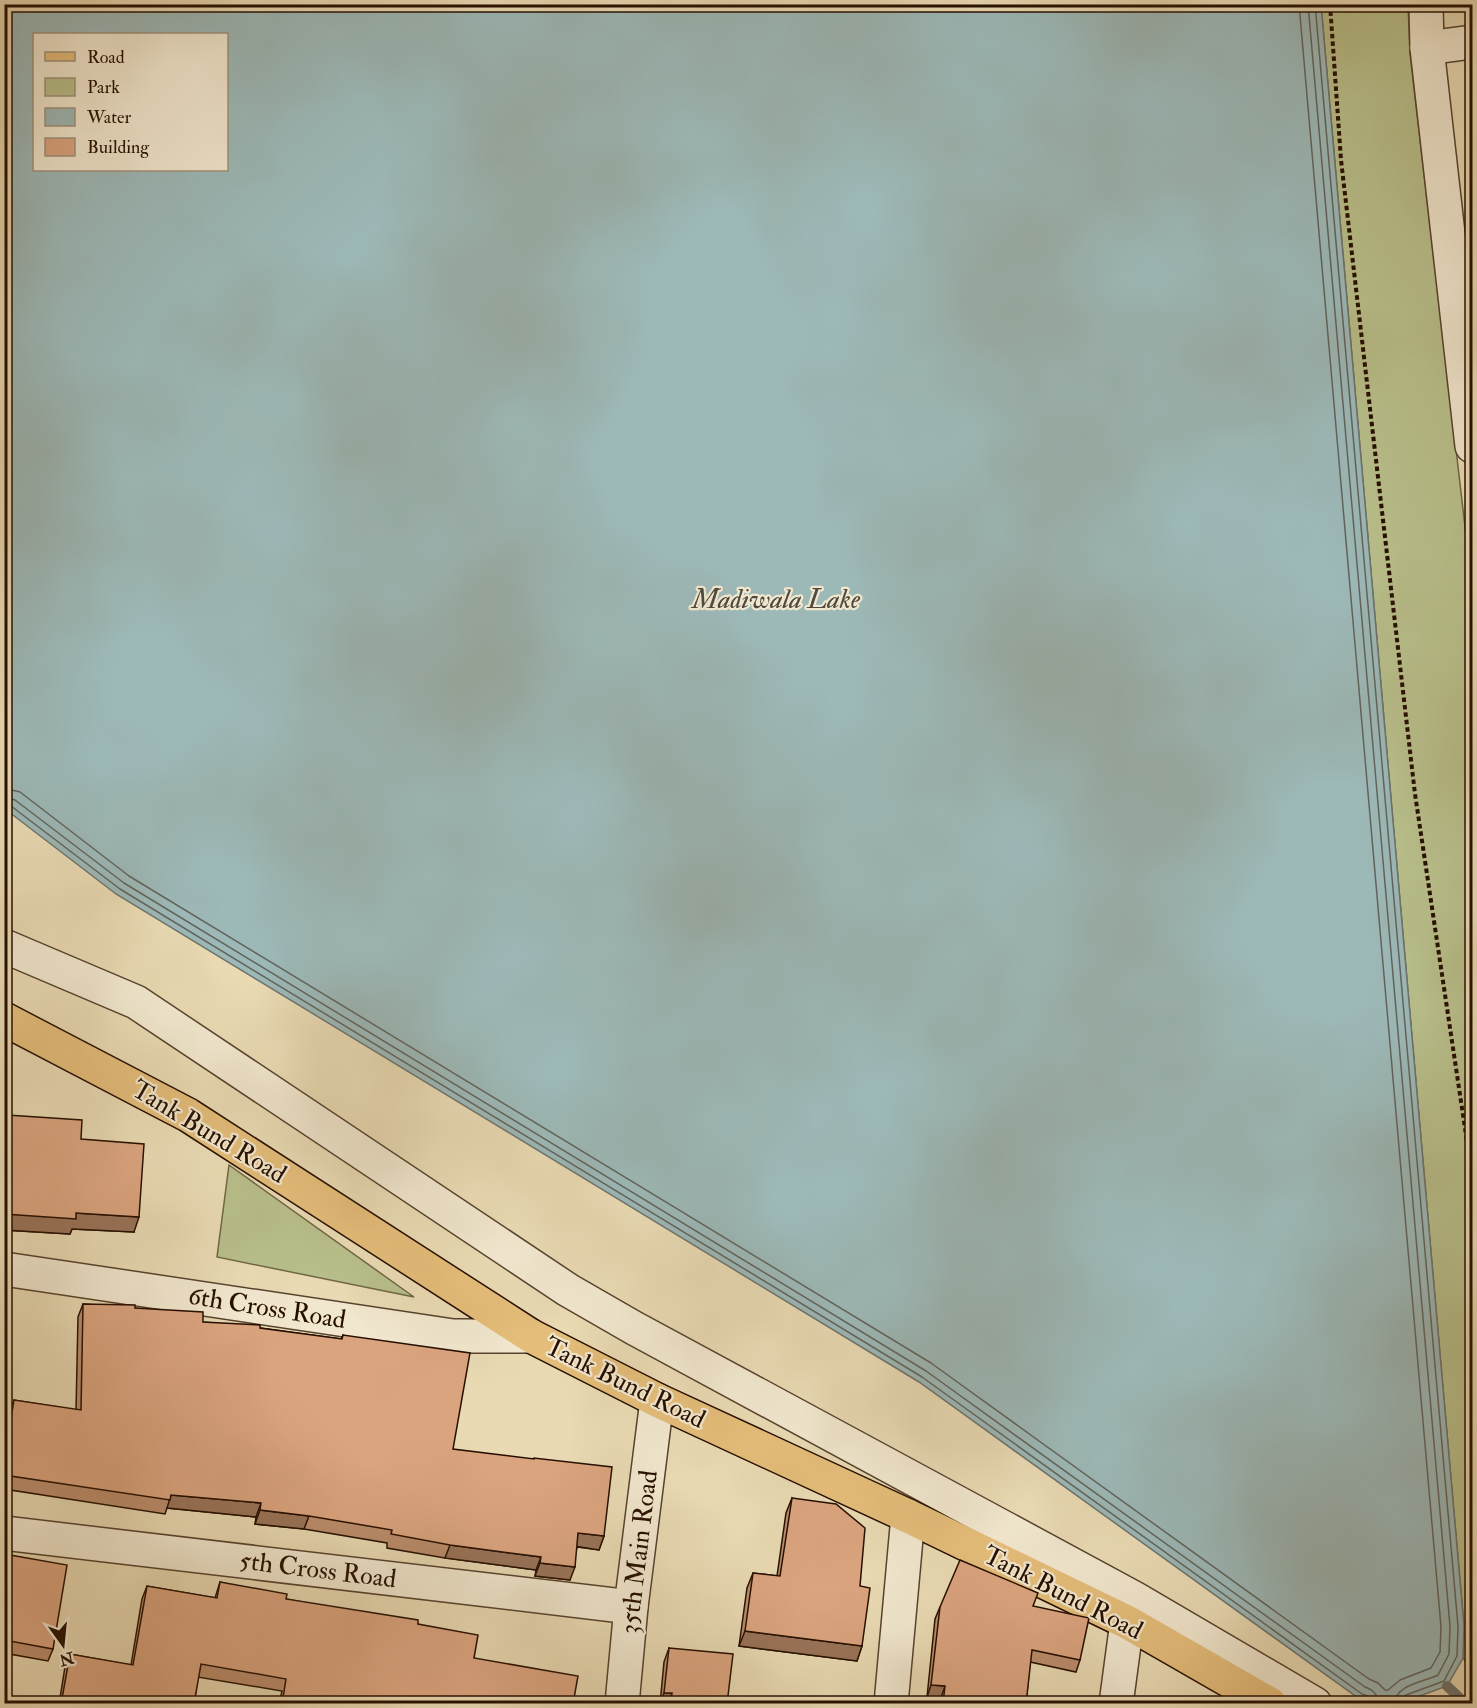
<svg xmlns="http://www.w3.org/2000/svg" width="1477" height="1708" font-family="'IM FELL Double Pica',serif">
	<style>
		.green { fill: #b8bf8b; stroke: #6f6746; stroke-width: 1.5 }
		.water { fill: #9cb8b7; stroke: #6d746e; stroke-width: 1.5; fill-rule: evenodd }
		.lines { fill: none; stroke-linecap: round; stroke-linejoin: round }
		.shore { stroke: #61645c; stroke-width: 1.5 }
		.stream { stroke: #6d746e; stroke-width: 10 }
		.minor-casing { stroke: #57422d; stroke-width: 36 }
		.major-casing { stroke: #260f00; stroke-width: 36 }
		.path { stroke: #260f00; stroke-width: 4; stroke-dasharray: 4.5 3; stroke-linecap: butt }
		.minor { stroke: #f1e7ce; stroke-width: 33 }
		.major { stroke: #e4bd7a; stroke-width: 33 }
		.wall { fill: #bb8d6d; stroke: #260f00; stroke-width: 1.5 }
		.shaded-wall { fill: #997359; stroke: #260f00; stroke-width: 1.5 }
		.building { fill: #daa47f; stroke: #260f00; stroke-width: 1.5 }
		.labels { text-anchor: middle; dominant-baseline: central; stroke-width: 4.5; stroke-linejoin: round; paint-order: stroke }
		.street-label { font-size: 26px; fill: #260f00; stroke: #f1e7ce }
		.water-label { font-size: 27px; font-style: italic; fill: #4f4a40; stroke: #f1e7ce }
	</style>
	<rect width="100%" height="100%" fill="#e9dab3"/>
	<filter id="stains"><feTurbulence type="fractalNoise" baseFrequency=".00333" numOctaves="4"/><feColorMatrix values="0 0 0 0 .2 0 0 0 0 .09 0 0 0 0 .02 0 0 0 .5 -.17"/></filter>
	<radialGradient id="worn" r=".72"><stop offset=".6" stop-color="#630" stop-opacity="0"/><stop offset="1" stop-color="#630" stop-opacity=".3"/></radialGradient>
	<g class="green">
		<path d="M 1321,5 L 1408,5 L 1410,53 L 1472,587 L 1472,1671 L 1463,1658 L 1464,1626 Z"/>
		<path d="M 229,1165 L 414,1297 L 217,1257 Z"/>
	</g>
	<path class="water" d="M 4,5 L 1321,5 L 1464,1626 L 1463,1658 L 1447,1686 L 1401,1703 L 1361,1700 L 919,1382 L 116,894 L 5,809 ZM 34,34 L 226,34 L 226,170 L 34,170 Z"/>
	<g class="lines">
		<g class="shore">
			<path d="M 1308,4 L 1450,1626 L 1449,1654 L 1438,1675 C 1424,1682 1396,1684 1394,1704"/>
			<path d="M 1315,4 L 1458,1626 L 1457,1656 L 1444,1681 L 1406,1695 L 1402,1704"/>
			<path d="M 4,788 L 20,792 L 129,876 L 931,1363 L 1369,1679 L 1378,1683 L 1385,1690 L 1388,1690 L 1400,1680 L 1431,1668 L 1440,1652 L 1441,1627 L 1299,4"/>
			<path d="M 4,797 L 15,800 L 124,883 L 926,1371 L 1365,1687 C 1373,1690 1378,1694 1378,1704"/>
			<path d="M 4,804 L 11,806 L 120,889 L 922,1377 L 1362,1694 L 1368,1696 L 1371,1704"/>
		</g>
		<path class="stream" d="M 1447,1686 L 1466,1704"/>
		<defs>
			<g id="minor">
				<path d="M 1426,4 L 1427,48 L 1472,446"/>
				<path d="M 1427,48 L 1472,42"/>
				<path d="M 4,946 L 136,1002 L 568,1290 L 634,1328 L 1134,1598 L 1315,1704"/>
				<path d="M 4,1269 L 453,1336 L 531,1336"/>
				<path d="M 4,1533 L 631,1607"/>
				<path d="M 622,1704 L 631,1607 L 657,1400"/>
				<path d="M 891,1704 L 908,1516"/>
				<path d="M 1116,1704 L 1127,1622"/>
			</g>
			<path id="major" d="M 4,1019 L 188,1115 L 531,1336 L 657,1400 L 908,1516 L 1127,1622 L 1270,1704"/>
		</defs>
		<use href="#minor" class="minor-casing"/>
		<use href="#major" class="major-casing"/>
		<path class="path" d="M 1330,4 L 1341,160 L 1415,794 L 1472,1175"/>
		<use href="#minor" class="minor"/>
		<use href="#major" class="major"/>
	</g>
	<g class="wall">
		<path d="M 7,1115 L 81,1139 L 134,1232 L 72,1229 L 70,1234 L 4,1230 L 4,1122 Z"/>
		<path d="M 83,1304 L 135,1308 L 203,1322 L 260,1328 L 341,1339 L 343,1335 L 453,1449 L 604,1536 L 599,1550 L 577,1547 L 570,1580 L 535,1576 L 536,1570 L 445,1558 L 387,1548 L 387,1543 L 304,1529 L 255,1524 L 256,1517 L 167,1508 L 165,1514 L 4,1489 L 4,1445 L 9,1414 L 14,1400 L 76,1410 L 78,1317 Z"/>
		<path d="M 792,1498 L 860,1586 L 862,1646 L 857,1661 L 739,1646 L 747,1588 L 753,1573 L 777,1576 L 786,1513 Z"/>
		<path d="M 10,1555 L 53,1649 L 48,1661 L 4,1653 L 4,1572 Z"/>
		<path d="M 220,1582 L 286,1599 L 418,1624 L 474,1658 L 573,1704 L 279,1704 L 282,1691 L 198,1677 L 194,1704 L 59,1704 L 65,1667 L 70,1654 L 131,1665 L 142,1599 L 147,1586 L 215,1598 Z"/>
		<path d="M 1033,1606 L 1080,1660 L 1076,1672 L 1030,1662 L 1026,1704 L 940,1704 L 941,1698 L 927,1697 L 935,1619 L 940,1607 Z"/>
		<path d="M 669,1648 L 727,1704 L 660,1704 L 664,1662 Z"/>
	</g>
	<g class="shaded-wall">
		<path d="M 76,1213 L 139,1217 L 134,1232 L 72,1229 L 70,1234 L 4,1230 L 4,1214 Z"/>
		<path d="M 171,1495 L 261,1503 L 256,1517 L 167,1508 Z"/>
		<path d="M 260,1510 L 309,1516 L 304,1529 L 255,1524 Z"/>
		<path d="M 578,1533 L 604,1536 L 599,1550 L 574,1546 Z"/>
		<path d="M 450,1545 L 541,1557 L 536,1570 L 445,1558 Z"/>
		<path d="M 540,1563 L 575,1567 L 570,1580 L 535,1576 Z"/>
		<path d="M 745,1631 L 862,1646 L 857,1661 L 739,1646 Z"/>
		<path d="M 931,1685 L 945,1686 L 941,1698 L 927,1697 Z"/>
		<path d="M 664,1693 L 672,1693 L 668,1704 L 660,1704 Z"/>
	</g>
	<g class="building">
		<path d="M 7,1115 L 82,1120 L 81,1139 L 144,1144 L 139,1217 L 76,1213 L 76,1219 L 4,1214 L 4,1150 Z"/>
		<path d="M 83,1304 L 135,1305 L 135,1308 L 203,1312 L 203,1322 L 260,1325 L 260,1328 L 342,1339 L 343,1335 L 470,1353 L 453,1449 L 534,1459 L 534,1458 L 612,1467 L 604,1536 L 578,1533 L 575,1567 L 540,1563 L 541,1557 L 450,1545 L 391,1534 L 392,1530 L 309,1516 L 260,1510 L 261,1503 L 171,1495 L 170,1500 L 4,1475 L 4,1462 L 14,1400 L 81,1410 Z"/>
		<path d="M 792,1498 L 836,1504 L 865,1528 L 860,1586 L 870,1588 L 862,1646 L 745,1631 L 753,1573 L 780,1576 Z"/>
		<path d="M 10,1555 L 67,1565 L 53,1649 L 4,1640 L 4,1585 Z"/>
		<path d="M 960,1560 L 1038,1593 L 1033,1606 L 1089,1618 L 1080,1660 L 1032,1650 L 1026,1704 L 943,1704 L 945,1686 L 931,1685 L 940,1607 Z"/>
		<path d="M 220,1582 L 287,1594 L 286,1599 L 418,1620 L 418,1624 L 478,1635 L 474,1658 L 578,1676 L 573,1704 L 282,1704 L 286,1679 L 201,1664 L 194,1704 L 61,1704 L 70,1654 L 133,1665 L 147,1586 L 217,1598 Z"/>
		<path d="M 669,1648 L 733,1654 L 727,1704 L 671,1704 L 672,1693 L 664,1693 Z"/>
	</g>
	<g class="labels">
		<g class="street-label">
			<text transform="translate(209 1132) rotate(31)">Tank Bund Road</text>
			<text transform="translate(267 1308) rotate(9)">6th Cross Road</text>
			<text transform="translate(625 1383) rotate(26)">Tank Bund Road</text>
			<text transform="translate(639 1552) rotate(-83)">35th Main Road</text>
			<text transform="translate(318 1570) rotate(7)">5th Cross Road</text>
			<text transform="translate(1063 1593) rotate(27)">Tank Bund Road</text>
		</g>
		<g class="water-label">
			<text x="776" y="599">Madiwala Lake</text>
		</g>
	</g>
	<rect width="1477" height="1708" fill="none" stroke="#e9dab3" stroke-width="24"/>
	<rect x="6" y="6" width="1465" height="1696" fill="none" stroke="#260f00" stroke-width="3"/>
	<rect x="12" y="12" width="1453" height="1684" fill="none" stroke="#260f00" stroke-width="1.5"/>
	<rect x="33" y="33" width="195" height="138" fill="#f1e7ce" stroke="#a0917c" stroke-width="1.5"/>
	<rect x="45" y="52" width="30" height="9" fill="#e4bd7a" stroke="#a0917c" stroke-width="1.5"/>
	<text x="87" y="63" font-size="18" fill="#260f00">Road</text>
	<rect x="45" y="78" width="30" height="18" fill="#b8bf8b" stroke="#a0917c" stroke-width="1.5"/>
	<text x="87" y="93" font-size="18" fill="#260f00">Park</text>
	<rect x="45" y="108" width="30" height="18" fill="#9cb8b7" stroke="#a0917c" stroke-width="1.5"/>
	<text x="87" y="123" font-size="18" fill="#260f00">Water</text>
	<rect x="45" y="138" width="30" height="18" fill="#daa47f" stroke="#a0917c" stroke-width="1.5"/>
	<text x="87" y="153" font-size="18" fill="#260f00">Building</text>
	<g transform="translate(63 1645) rotate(165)" stroke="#f1e7ce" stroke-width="4.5" paint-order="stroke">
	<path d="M0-4.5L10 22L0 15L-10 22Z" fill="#260f00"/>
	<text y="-9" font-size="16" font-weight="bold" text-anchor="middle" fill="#260f00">N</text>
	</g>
	<rect width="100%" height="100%" filter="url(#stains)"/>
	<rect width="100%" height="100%" fill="url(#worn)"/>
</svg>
